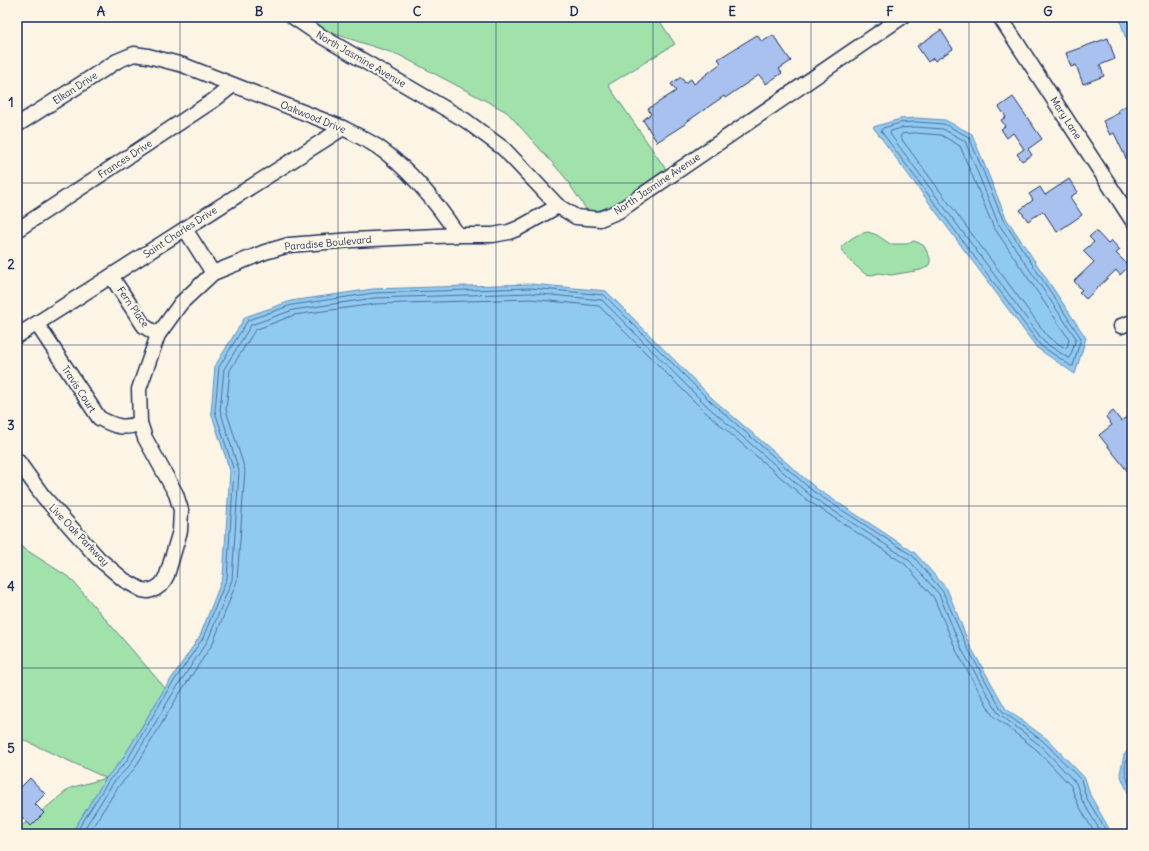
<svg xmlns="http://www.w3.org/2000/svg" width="1149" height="851" font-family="Delius,sans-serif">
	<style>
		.green { fill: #a1e2ab; stroke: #5e8884 }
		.water { fill: #91caf0; stroke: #628cb6 }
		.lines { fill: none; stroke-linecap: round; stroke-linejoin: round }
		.shore { stroke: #4a6d98; stroke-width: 1 }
		.building { fill: #a9c1ef; stroke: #1b2f5e }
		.street-casing { stroke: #1b2f5e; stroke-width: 17 }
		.street { stroke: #fcf5e5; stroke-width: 14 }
		.grid { fill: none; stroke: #1b2f5e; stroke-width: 1; stroke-opacity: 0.55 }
		.labels { text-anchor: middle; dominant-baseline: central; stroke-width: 4; stroke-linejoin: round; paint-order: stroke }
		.street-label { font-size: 10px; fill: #1b2f5e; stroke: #fcf5e5 }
		.neatline { fill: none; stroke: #1b2f5e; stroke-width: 1.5 }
		.grid-label { font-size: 13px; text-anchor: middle; font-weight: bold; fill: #1b2f5e }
	</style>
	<rect width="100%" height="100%" fill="#fcf5e5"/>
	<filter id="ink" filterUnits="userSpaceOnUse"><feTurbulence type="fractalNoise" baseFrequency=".025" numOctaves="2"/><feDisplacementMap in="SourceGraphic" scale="8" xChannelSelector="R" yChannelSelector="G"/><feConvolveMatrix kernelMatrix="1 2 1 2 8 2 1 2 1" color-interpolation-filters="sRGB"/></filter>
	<g filter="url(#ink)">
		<g class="green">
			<path d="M 304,17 L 657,17 L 675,44 L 608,85 L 667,171 L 613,208 L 588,212 L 564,176 L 507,112 L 399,55 L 323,30 Z"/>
			<path d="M 868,232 L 877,235 L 890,244 L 907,244 L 914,241 L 919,243 L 924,246 L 930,258 L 930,263 L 927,267 L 921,270 L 891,275 L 879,273 L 872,275 L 865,274 L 847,258 L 841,247 C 850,239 856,234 868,232 Z"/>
			<path d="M 17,544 L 70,578 L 165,688 L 122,760 L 106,778 L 71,834 L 17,834 L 17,828 L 31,820 L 70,788 L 106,778 L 17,737 Z"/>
		</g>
		<g class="water">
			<path d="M 1119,17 L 1132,17 L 1132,52 L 1125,36 Z"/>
			<path d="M 916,118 L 945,120 L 972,134 L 1006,218 L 1086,338 L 1075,374 L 1037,348 L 873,127 L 900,119 Z"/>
			<path d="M 531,284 L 606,291 L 714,400 L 817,489 L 915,553 L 947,589 L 970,646 L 1006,709 L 1047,739 L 1085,778 L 1090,795 L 1112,834 L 71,834 L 106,778 L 122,760 L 165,688 L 200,636 L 223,577 L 230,471 L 211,412 L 215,366 L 245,317 L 291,301 L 373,289 Z"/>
			<path d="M 1132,745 L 1132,802 L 1120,774 L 1124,755 Z"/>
		</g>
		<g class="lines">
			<g class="shore">
				<path d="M 916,122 L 944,124 L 969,137 L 1003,220 L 1081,338 L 1073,366 L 1071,366 L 1040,345 L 881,131 L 883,128 L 900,123 Z"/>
				<path d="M 916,127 L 943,129 L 965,141 L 998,223 L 1076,338 L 1070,358 L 1068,358 L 1044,342 L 890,134 L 891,131 L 901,128 Z"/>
				<path d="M 916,133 L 941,135 L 960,146 L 993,226 L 1069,339 L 1067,348 L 1065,348 L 1048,337 L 900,137 L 902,134 Z"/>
				<path d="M 1132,751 C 1120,764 1126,777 1132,792"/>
				<path d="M 75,834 L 109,780 L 126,762 L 168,690 L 203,638 L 227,578 L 234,471 L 215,411 L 219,367 L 248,320 L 292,305 L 374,293 L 531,288 L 604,295 L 711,402 L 814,492 L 913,556 L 943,592 L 967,647 L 1002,711 L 1044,742 L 1081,780 L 1086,797 L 1108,834"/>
				<path d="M 81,834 L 113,783 L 130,765 L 173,693 L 208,640 L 232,580 L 239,471 L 220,410 L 224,369 L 251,325 L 293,310 L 374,298 L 531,293 L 602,300 L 707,406 L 811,496 L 909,560 L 939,594 L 962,650 L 998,713 L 1041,746 L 1076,783 L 1082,800 L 1102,834"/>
				<path d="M 88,834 L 118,787 L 135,768 L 178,696 L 213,643 L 237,581 L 245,470 L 226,410 L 230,370 L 255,330 L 294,315 L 375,304 L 530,299 L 599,306 L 703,410 L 807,500 L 905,564 L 934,598 L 957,652 L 993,716 L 1037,750 L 1071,786 L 1077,802 L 1095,834"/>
			</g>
		</g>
		<g class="building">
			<path d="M 941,30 L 953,49 L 935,61 L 933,58 L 928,62 L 917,46 Z"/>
			<path d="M 757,35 L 762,42 L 773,35 L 791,61 L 779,69 L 782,73 L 766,84 L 759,75 L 725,98 L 724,96 L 685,123 L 685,124 L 657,142 L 643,120 L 651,114 L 648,109 L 676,91 L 671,84 L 681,77 L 685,83 L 691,79 L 694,84 L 721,63 L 718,59 Z"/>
			<path d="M 1108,38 L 1115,59 L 1100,65 L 1104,76 L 1083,84 L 1076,65 L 1071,67 L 1066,53 Z"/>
			<path d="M 1013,97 L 1042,139 L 1028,149 L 1032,155 L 1022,161 L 1017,154 L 1024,149 L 1013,133 L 1007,138 L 1001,129 L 1005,126 L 1001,120 L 1006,117 L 999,107 Z"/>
			<path d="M 1132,103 L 1132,171 L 1114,133 L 1110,135 L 1103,121 L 1119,113 L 1118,110 Z"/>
			<path d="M 1069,179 L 1078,192 L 1070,197 L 1082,215 L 1057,232 L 1043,211 L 1028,221 L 1020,210 L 1033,200 L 1029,194 L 1040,187 L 1045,195 Z"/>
			<path d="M 1096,231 L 1108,244 L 1111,240 L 1120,250 L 1116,253 L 1129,266 L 1120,275 L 1116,270 L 1086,299 L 1079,292 L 1082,290 L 1074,281 L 1094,262 L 1083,251 L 1094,242 L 1089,237 Z"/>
			<path d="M 1113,411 L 1121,421 L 1132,413 L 1132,477 L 1099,435 L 1112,425 L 1106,417 Z"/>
			<path d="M 30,778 L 45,794 L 35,804 L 44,813 L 31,826 L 17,812 L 17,791 Z"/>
		</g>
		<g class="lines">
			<defs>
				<g id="street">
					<path d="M 293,17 L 321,36 L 465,120 L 504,149 L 558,206 L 576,217 L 600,219 L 619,211 L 902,17"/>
					<path d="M 1000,17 L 1132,220"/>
					<path d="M 17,125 L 117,61 L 134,54 L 148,56 L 183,65 L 343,128 C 355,134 367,140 378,147 C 411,170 436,202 458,235"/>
					<path d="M 185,229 L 213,273"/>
					<path d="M 17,230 L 214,100 L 233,85"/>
					<path d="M 111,276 L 144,326 L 158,335"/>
					<path d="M 37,324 L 99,418 C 114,426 124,430 140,423"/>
					<path d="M 1121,326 L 1132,322"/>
					<path d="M 17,336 L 343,128"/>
					<path d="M 17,460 L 43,496 L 98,558 L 124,580 L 142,590 L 148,591 L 155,589 L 162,584 L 167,575 L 180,531 L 181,510 L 176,494 L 145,438 L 140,423 L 139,389 L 158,335 L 181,303 L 213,273 L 265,252 L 289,245 L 352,240 L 458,235 L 493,235 L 509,232 L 519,228 L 558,206"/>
				</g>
			</defs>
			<use href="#street" class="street-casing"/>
			<use href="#street" class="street"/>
		</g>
	</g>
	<path class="grid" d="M 180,17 L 180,834M 338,17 L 338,834M 496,17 L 496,834M 653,17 L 653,834M 811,17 L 811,834M 969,17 L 969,834M 17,183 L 1132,183M 17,345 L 1132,345M 17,506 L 1132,506M 17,668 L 1132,668"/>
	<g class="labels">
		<g class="street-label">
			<text transform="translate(361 59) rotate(30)">North Jasmine Avenue</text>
			<text transform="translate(75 88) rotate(-33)">Elkan Drive</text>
			<text transform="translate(313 117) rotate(22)">Oakwood Drive</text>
			<text transform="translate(1066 118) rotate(57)">Mary Lane</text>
			<text transform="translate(125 159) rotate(-33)">Frances Drive</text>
			<text transform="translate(657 184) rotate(-34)">North Jasmine Avenue</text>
			<text transform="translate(180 232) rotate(-33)">Saint Charles Drive</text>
			<text transform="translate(328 243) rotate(-5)">Paradise Boulevard</text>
			<text transform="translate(133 307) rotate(55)">Fern Place</text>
			<text transform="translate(79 389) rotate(57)">Travis Court</text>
			<text transform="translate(79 535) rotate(46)">Live Oak Parkway</text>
		</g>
	</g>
	<rect width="1149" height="851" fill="none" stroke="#fcf5e5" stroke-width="44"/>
	<rect x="22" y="22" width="1105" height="807" class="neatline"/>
	<g class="grid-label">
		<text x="101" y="16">A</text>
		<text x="259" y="16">B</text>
		<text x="417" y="16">C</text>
		<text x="574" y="16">D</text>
		<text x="732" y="16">E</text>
		<text x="890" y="16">F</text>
		<text x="1048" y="16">G</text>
		<text x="11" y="107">1</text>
		<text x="11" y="269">2</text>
		<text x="11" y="430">3</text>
		<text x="11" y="591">4</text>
		<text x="11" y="753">5</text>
	</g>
</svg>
